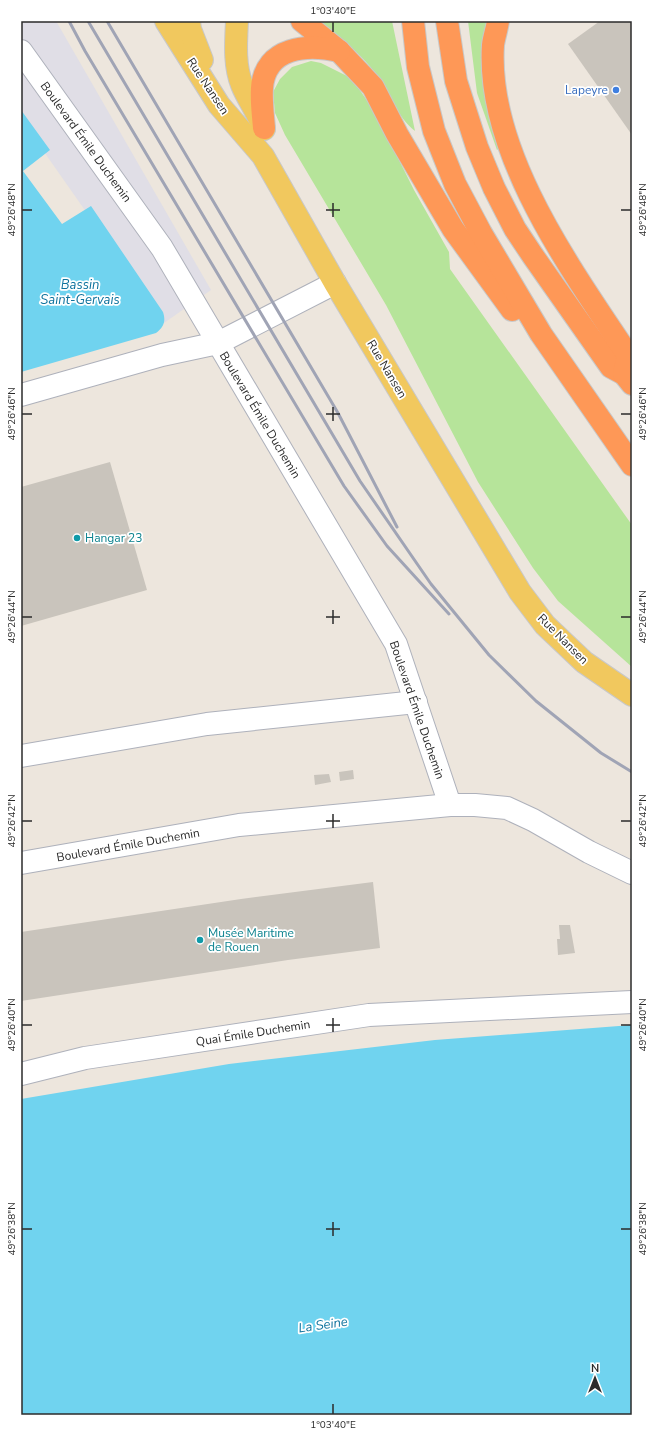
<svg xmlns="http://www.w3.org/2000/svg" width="653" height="1436" font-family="'Nunito Sans',sans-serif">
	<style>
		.industrial { fill: #e0dee6 }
		.green { fill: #b6e49a }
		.water { fill: #70d3ef }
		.building { fill: #c9c4bc }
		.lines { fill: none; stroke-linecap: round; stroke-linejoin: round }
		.minor-casing { stroke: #aeb1bb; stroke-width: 24 }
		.major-casing { stroke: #c8c8c8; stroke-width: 24 }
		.highway-casing { stroke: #c8c8c8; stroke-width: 24 }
		.minor { stroke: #fff; stroke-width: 22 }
		.major { stroke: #f1c85e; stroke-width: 22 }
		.highway { stroke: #fe9857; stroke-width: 22 }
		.rail { stroke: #a0a4b5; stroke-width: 3 }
		.ticks { fill: none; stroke: #2b2b2b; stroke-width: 1.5 }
		.shop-dot { fill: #3f7fe0; stroke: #fff; stroke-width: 1.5 }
		.culture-dot { fill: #0f9aa8; stroke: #fff; stroke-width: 1.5 }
		.labels { text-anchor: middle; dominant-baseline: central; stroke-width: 3.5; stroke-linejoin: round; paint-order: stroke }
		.street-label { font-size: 12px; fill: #2b2b2b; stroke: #fff }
		.shop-label { font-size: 12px; fill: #366cbe; stroke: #fff; text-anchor: end }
		.culture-label { font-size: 12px; fill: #0d838f; stroke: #fff; text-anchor: start }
		.water-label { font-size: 13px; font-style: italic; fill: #0d729d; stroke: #fff }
		.neatline { fill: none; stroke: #2b2b2b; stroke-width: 1.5 }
		.ticks-label { font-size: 10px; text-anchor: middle; fill: #2b2b2b }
	</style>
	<rect width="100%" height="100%" fill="#ede6dd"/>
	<path class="industrial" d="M 21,21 L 56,21 L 211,290 L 164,323 L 21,119 Z"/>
	<g class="green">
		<path d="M 318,21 L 392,21 L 415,131 C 397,117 390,93 377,75 C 360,53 341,37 318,21 Z"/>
		<path d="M 468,21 L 491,21 L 502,145 L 497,150 L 477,93 Z"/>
		<path d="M 311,61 L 321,63 L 347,76 L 359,89 L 375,112 L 414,190 L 449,252 L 450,269 L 632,525 L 632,667 L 558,601 L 533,568 L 478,482 L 386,305 L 285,135 L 275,113 L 273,92 L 280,79 L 292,67 Z"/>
	</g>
	<g class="water">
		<path d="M 21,110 L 50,150 L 23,171 L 62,224 L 91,206 L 163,312 C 166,321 164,327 156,333 L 21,372 Z"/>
		<path d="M 632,1025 L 632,1415 L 21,1415 L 21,1099 L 229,1064 L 435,1040 Z"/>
	</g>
	<g class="building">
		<path d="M 600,21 L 632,21 L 632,135 L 568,44 Z"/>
		<path d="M 110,462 L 147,590 L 21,626 L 21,487 Z"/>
		<path d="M 353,770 L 354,779 L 340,781 L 339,772 Z"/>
		<path d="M 329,774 L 331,782 L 315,785 L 314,775 Z"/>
		<path d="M 373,882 L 380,948 L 288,960 L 21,1001 L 21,932 L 241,899 Z"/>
		<path d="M 559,925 L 570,925 L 575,953 L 558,955 L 557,939 L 560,939 Z"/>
	</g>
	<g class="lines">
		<defs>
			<g id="minor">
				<path d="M 21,51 L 162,248 L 396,644 L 450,805"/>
				<path d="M 21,395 L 162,355 L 218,343 L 335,283"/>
				<path d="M 21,756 L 207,724 L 416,702"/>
				<path d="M 21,863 L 239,825 L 450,805 L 475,805 L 507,808 L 533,820 L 589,852 L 632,873"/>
				<path d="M 21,1074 L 85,1058 L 369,1015 L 632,1002"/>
			</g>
			<g id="major">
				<path d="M 166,21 L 219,105 L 263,156 L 335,283 L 520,592 L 545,625 L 584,662 L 632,695"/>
				<path d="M 189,21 L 190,29 L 202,60"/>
				<path d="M 237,21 C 236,42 234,65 242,85 C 248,100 259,114 264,129"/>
			</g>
			<g id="highway">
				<path d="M 302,21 L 339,51 L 373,87 L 397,134 L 453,229 L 512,310"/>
				<path d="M 413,21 L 418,67 L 434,131 L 455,184 L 481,233 L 541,334 L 632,465"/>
				<path d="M 447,21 L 456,81 L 477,147 L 494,188 L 515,229 L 533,256 L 611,367 L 624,374 L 632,384"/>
				<path d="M 498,21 C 497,29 494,37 493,45 C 486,153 571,269 628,355 L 624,374"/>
				<path d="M 264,128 C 263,115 261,101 262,88 C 265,46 308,44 339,51"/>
			</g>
		</defs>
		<use href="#minor" class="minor-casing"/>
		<use href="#major" class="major-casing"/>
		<use href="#highway" class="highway-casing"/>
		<use href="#minor" class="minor"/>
		<use href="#major" class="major"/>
		<use href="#highway" class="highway"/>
		<g class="rail">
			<path d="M 69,21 L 85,51 L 344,486 L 387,546 L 449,614"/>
			<path d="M 88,21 L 360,481 L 431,584 L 489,655 L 536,701 L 601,753 L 632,772"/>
			<path d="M 107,21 L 338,413 L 397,527"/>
		</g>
	</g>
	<path class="ticks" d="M 333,22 L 333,32M 333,203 L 333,217M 22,210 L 32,210M 326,210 L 340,210M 621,210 L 631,210M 333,407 L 333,421M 22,414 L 32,414M 326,414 L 340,414M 621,414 L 631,414M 333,610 L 333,624M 22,617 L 32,617M 326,617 L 340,617M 621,617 L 631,617M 333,814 L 333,828M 22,821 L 32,821M 326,821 L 340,821M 621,821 L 631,821M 333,1018 L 333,1032M 22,1025 L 32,1025M 326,1025 L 340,1025M 621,1025 L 631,1025M 333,1222 L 333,1236M 22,1229 L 32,1229M 326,1229 L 340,1229M 621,1229 L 631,1229M 333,1404 L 333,1414"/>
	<circle class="shop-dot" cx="616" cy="90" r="4"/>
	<g class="culture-dot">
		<circle cx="77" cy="538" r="4"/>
		<circle cx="200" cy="940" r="4"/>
	</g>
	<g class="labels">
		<g class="street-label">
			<text transform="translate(208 86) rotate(56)">Rue Nansen</text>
			<text transform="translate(86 142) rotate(54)">Boulevard Émile Duchemin</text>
			<text transform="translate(387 369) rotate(59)">Rue Nansen</text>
			<text transform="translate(260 415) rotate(59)">Boulevard Émile Duchemin</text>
			<text transform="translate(563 639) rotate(45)">Rue Nansen</text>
			<text transform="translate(417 710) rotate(71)">Boulevard Émile Duchemin</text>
			<text transform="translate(128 845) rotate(-10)">Boulevard Émile Duchemin</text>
			<text transform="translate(253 1033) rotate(-9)">Quai Émile Duchemin</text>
		</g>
		<g class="shop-label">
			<text x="608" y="90">Lapeyre</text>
		</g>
		<g class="culture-label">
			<text x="85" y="538">Hangar 23</text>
			<text x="208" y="933">Musée Maritime<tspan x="208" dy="14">de Rouen</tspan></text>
		</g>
		<g class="water-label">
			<text x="80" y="285">Bassin<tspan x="80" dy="15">Saint-Gervais</tspan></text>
			<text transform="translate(323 1325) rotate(-8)">La Seine</text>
		</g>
	</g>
	<rect width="653" height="1436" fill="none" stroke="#ffffff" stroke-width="44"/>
	<g transform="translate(595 1378)" stroke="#ffffff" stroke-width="3" paint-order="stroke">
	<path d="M0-3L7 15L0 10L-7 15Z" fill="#2b2b2b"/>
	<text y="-6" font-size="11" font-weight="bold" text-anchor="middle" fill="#2b2b2b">N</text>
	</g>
	<rect x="22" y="22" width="609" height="1392" class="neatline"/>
	<g class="ticks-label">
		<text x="333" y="14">1°03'40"E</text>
		<text transform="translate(11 210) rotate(-90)" y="4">49°26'48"N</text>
		<text transform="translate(642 210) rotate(-90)" y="4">49°26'48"N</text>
		<text transform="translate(11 414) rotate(-90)" y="4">49°26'46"N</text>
		<text transform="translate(642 414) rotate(-90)" y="4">49°26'46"N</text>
		<text transform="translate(11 617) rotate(-90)" y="4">49°26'44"N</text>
		<text transform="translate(642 617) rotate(-90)" y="4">49°26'44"N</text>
		<text transform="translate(11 821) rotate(-90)" y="4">49°26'42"N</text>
		<text transform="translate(642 821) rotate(-90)" y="4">49°26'42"N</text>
		<text transform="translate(11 1025) rotate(-90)" y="4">49°26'40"N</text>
		<text transform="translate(642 1025) rotate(-90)" y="4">49°26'40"N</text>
		<text transform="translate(11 1229) rotate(-90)" y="4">49°26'38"N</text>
		<text transform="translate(642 1229) rotate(-90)" y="4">49°26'38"N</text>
		<text x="333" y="1428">1°03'40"E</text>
	</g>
</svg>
